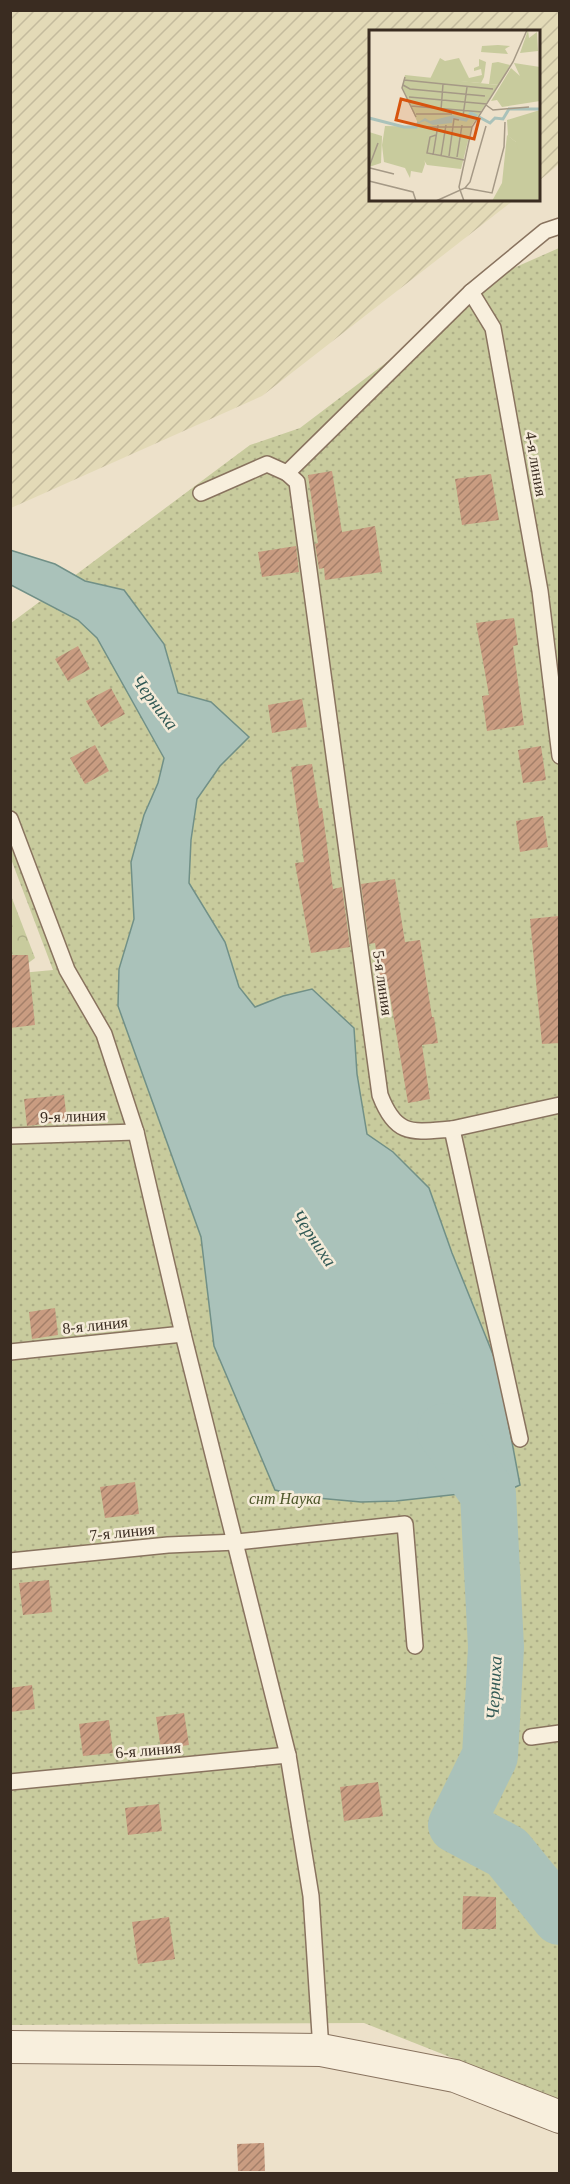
<svg xmlns="http://www.w3.org/2000/svg" width="570" height="2184" font-family="Georgia,serif">
	<style>
		.farmland { fill: url(#farmland-furrows) }
		.green { fill: url(#green-dots) }
		.forest { fill: url(#forest-crowns) }
		.water { fill: #aac2ba; stroke: #719087; stroke-width: 1.5 }
		.lines { fill: none; stroke-linecap: round; stroke-linejoin: round }
		.river { stroke: #aac2ba; stroke-width: 56 }
		.building { fill: url(#building-hatch) }
		.lane-casing { stroke: #89735f; stroke-width: 18 }
		.street-casing { stroke: #89735f; stroke-width: 34 }
		.lane { stroke: #f8efdd; stroke-width: 15 }
		.street { stroke: #f8efdd; stroke-width: 32 }
		.labels { text-anchor: middle; dominant-baseline: central; stroke-width: 5; stroke-linejoin: round; paint-order: stroke }
		.street-label { font-size: 16px; fill: #3a2c21; stroke: #f5ebd9 }
		.park-label { font-size: 16px; font-style: italic; fill: #4d5629; stroke: #f5ebd9 }
		.water-label { font-size: 18px; font-style: italic; fill: #315955; stroke: #f5ebd9 }
		.inset-river { fill: none; stroke: #aac2ba; stroke-width: 3 }
		.inset-road { fill: none; stroke: #a59986; stroke-width: 1.5 }
		.view { fill: #d7540e; fill-opacity: 0.15; stroke: #d7540e; stroke-width: 3 }
		.inset-edge { fill: none; stroke: #3a2c21; stroke-width: 3 }
	</style>
	<defs>
		<pattern id="farmland-furrows" width="10" height="10" patternUnits="userSpaceOnUse" patternTransform="scale(1.5)"><rect width="10" height="10" fill="#e3dab7"/><path d="M-1 1l2-2M0 10L10 0M9 11l2-2" fill="none" stroke="#c4bb9d"/></pattern>
		<pattern id="green-dots" width="8" height="8" patternUnits="userSpaceOnUse" patternTransform="scale(1.5)"><rect width="8" height="8" fill="#c8cb9d"/><path d="M2 2h.1M6 6h.1" fill="none" stroke="#adae87" stroke-width="1.8" stroke-linecap="round"/></pattern>
		<pattern id="forest-crowns" width="20" height="18" patternUnits="userSpaceOnUse" patternTransform="scale(1.5)"><rect width="20" height="18" fill="#c8cb9d"/><path d="M2 6a3 3 0 1 1 6 0M12 15a3 3 0 1 1 6 0" fill="none" stroke="#adae87"/></pattern>
		<pattern id="building-hatch" width="6" height="6" patternUnits="userSpaceOnUse" patternTransform="scale(1.5)"><rect width="6" height="6" fill="#c99c81"/><path d="M-1 1l2-2M0 6l6-6M5 7l2-2" fill="none" stroke="#a47f69"/></pattern>
	</defs>
	<rect width="100%" height="100%" fill="#ede1ca"/>
	<path class="farmland" d="M 10,11 L 559,11 L 559,164 L 539,181 L 538,32 L 370,32 L 370,200 L 514,200 L 262,396 L 11,508 Z"/>
	<path class="green" d="M 559,248 L 559,2100 L 364,2023 L 11,2025 L 10,974 L 53,970 L 11,859 L 11,623 L 250,445 L 300,428 L 507,271 Z"/>
	<path class="forest" d="M 10,893 L 35,958 L 11,976 L 10,976 Z"/>
	<path class="water" d="M 10,550 L 55,564 L 85,581 L 124,590 L 164,644 L 178,693 L 211,702 L 249,737 L 220,766 L 197,799 L 191,840 L 189,883 L 225,942 L 239,987 L 255,1007 L 283,996 L 312,989 L 354,1028 L 357,1074 L 367,1134 L 393,1152 L 429,1188 L 452,1253 L 498,1367 L 520,1485 L 500,1494 L 469,1493 L 396,1501 L 361,1502 L 306,1497 L 275,1490 L 214,1346 L 201,1237 L 118,1006 L 119,969 L 134,919 L 131,862 L 144,815 L 158,783 L 164,758 L 97,638 L 78,620 L 11,585 Z"/>
	<g class="lines">
		<path class="river" d="M 445,1431 L 488,1494 L 496,1647 L 490,1756 L 456,1825 L 507,1852 L 560,1917"/>
	</g>
	<g class="building">
		<path d="M 332,471 L 342,532 L 375,526 L 382,572 L 325,580 L 324,568 L 319,569 L 315,544 L 318,543 L 308,475 Z"/>
		<path d="M 491,474 L 499,520 L 462,525 L 455,479 Z"/>
		<path d="M 296,546 L 299,572 L 262,577 L 258,552 Z"/>
		<path d="M 514,618 L 518,645 L 513,646 L 524,725 L 487,731 L 482,696 L 489,695 L 476,623 Z"/>
		<path d="M 78,646 L 90,669 L 68,681 L 55,659 Z"/>
		<path d="M 111,688 L 125,714 L 101,727 L 86,701 Z"/>
		<path d="M 302,699 L 307,727 L 272,733 L 268,705 Z"/>
		<path d="M 95,745 L 109,771 L 85,784 L 70,758 Z"/>
		<path d="M 541,746 L 546,780 L 523,783 L 518,750 Z"/>
		<path d="M 312,764 L 319,808 L 322,808 L 333,889 L 342,887 L 350,947 L 311,953 L 295,863 L 304,862 L 291,767 Z"/>
		<path d="M 543,816 L 548,847 L 520,852 L 516,821 Z"/>
		<path d="M 395,879 L 405,942 L 420,940 L 432,1017 L 434,1017 L 438,1043 L 422,1045 L 430,1099 L 408,1103 L 388,984 L 381,985 L 375,943 L 369,944 L 361,884 Z"/>
		<path d="M 558,916 L 560,1043 L 542,1044 L 530,919 Z"/>
		<path d="M 10,955 L 28,955 L 35,1025 L 10,1028 Z"/>
		<path d="M 64,1095 L 67,1121 L 27,1126 L 24,1099 Z"/>
		<path d="M 55,1308 L 58,1335 L 32,1339 L 29,1312 Z"/>
		<path d="M 135,1482 L 139,1514 L 105,1518 L 100,1487 Z"/>
		<path d="M 49,1580 L 52,1612 L 23,1615 L 19,1583 Z"/>
		<path d="M 32,1685 L 35,1709 L 10,1712 L 10,1688 Z"/>
		<path d="M 184,1713 L 189,1745 L 161,1749 L 156,1717 Z"/>
		<path d="M 109,1720 L 113,1753 L 83,1756 L 79,1724 Z"/>
		<path d="M 378,1782 L 383,1816 L 344,1821 L 340,1787 Z"/>
		<path d="M 159,1804 L 162,1831 L 128,1835 L 125,1808 Z"/>
		<path d="M 463,1896 L 496,1897 L 496,1929 L 462,1929 Z"/>
		<path d="M 169,1917 L 175,1959 L 138,1964 L 132,1922 Z"/>
		<path d="M 264,2143 L 265,2171 L 238,2171 L 237,2144 Z"/>
	</g>
	<g class="lines">
		<defs>
			<g id="lane">
				<path d="M 471,292 L 493,328 L 540,591 L 560,756"/>
				<path d="M 287,473 L 297,482 L 380,1095 C 396,1137 412,1132 452,1129 L 520,1439"/>
				<path d="M 201,493 L 267,464 L 287,473 L 471,292 L 545,231 L 560,226"/>
				<path d="M 10,819 L 67,970 L 104,1034 L 136,1132 L 183,1334 L 288,1755 L 311,1896 L 321,2050"/>
				<path d="M 452,1129 L 560,1105"/>
				<path d="M 10,1136 L 136,1132"/>
				<path d="M 10,1352 L 183,1334"/>
				<path d="M 10,1561 L 168,1545 L 237,1542 L 405,1524 L 415,1646"/>
				<path d="M 531,1737 L 560,1733"/>
				<path d="M 10,1782 L 288,1755"/>
			</g>
			<path id="street" d="M 10,2047 L 321,2050 L 455,2076 L 560,2117"/>
		</defs>
		<use href="#lane" class="lane-casing"/>
		<use href="#street" class="street-casing"/>
		<use href="#lane" class="lane"/>
		<use href="#street" class="street"/>
	</g>
	<g class="labels">
		<g class="street-label">
			<text transform="translate(536 464) rotate(80)">4-я линия</text>
			<text transform="translate(383 983) rotate(82)">5-я линия</text>
			<text transform="translate(73 1116) rotate(-2)">9-я линия</text>
			<text transform="translate(95 1325) rotate(-6)">8-я линия</text>
			<text transform="translate(122 1532) rotate(-6)">7-я линия</text>
			<text transform="translate(148 1750) rotate(-5)">6-я линия</text>
		</g>
		<g class="park-label">
			<text x="285" y="1498">снт Наука</text>
		</g>
		<g class="water-label">
			<text transform="translate(155 702) rotate(53)">Черниха</text>
			<text transform="translate(314 1238) rotate(56)">Черниха</text>
			<text transform="translate(494 1688) rotate(-87)">Черниха</text>
		</g>
	</g>
	<g transform="translate(369 30)">
		<rect width="171" height="171" fill="#ede1ca"/>
		<path d="M 159,0 L 160,8 L 168,2 L 169,21 L 151,23 ZM 36,45 L 129,55 L 103,95 L 92,139 L 58,135 L 53,127 L 54,110 L 61,106 L 62,97 L 51,98 L 33,57 ZM 0,102 L 13,106 L 12,133 L 0,137 ZM 138,105 L 147,112 L 171,119 L 171,171 L 123,171 L 133,153 Z" fill="#c8cb9d"/>
		<path d="M 129,15 L 141,16 L 136,19 L 139,24 L 112,22 L 113,16 ZM 71,28 L 76,31 L 90,28 L 100,48 L 113,45 L 112,39 L 105,41 L 105,38 L 110,36 L 110,29 L 117,32 L 115,47 L 112,53 L 61,49 ZM 129,32 L 141,35 L 130,55 L 120,54 L 123,33 ZM 145,33 L 171,37 L 171,71 L 133,77 L 128,70 L 122,71 L 142,38 L 151,46 ZM 171,80 L 171,119 L 149,120 L 147,112 L 139,106 L 138,90 ZM 16,96 L 62,97 L 63,103 L 54,114 L 56,134 L 53,143 L 42,141 L 41,148 L 36,138 L 15,132 L 13,115 Z" fill="#c8cb9d"/>
		<path d="M 85,85 L 83,93 L 64,95 L 56,91 L 47,94 L 56,88 L 61,91 Z" fill="#aac2ba"/>
		<path class="inset-river" d="M 82,87 L 97,90 L 102,83 L 108,86M 110,87 L 121,93 L 126,88 L 134,89 L 140,79 L 171,79M 0,88 L 35,97 L 47,97 L 50,92"/>
		<path class="inset-road" d="M 36,47 L 33,58 L 47,87M 35,50 L 124,59M 34,55 L 41,59 L 116,66M 40,67 L 118,74M 117,75 L 124,80 L 160,77M 42,76 L 113,82M 72,80 L 74,54M 47,84 L 83,84M 94,86 L 98,57M 54,97 L 103,97M 67,105 L 61,107 L 58,123 L 95,130M 64,125 L 69,95M 72,126 L 77,95M 80,126 L 85,89 L 90,90M 88,127 L 93,95M 0,137 L 9,113M 1,138 L 25,144M 0,151 L 44,162 L 47,171M 96,158 L 123,163 L 135,117 L 136,92M 67,171 L 96,158 L 101,152 L 117,96M 95,171 L 90,157 L 103,97 L 144,32 L 158,0"/>
		<path class="view" d="M 32,69 L 110,89 L 105,109 L 27,90 Z"/>
		<rect width="171" height="171" class="inset-edge"/>
	</g>
	<rect width="570" height="2184" fill="none" stroke="#3a2c21" stroke-width="24"/>
</svg>
